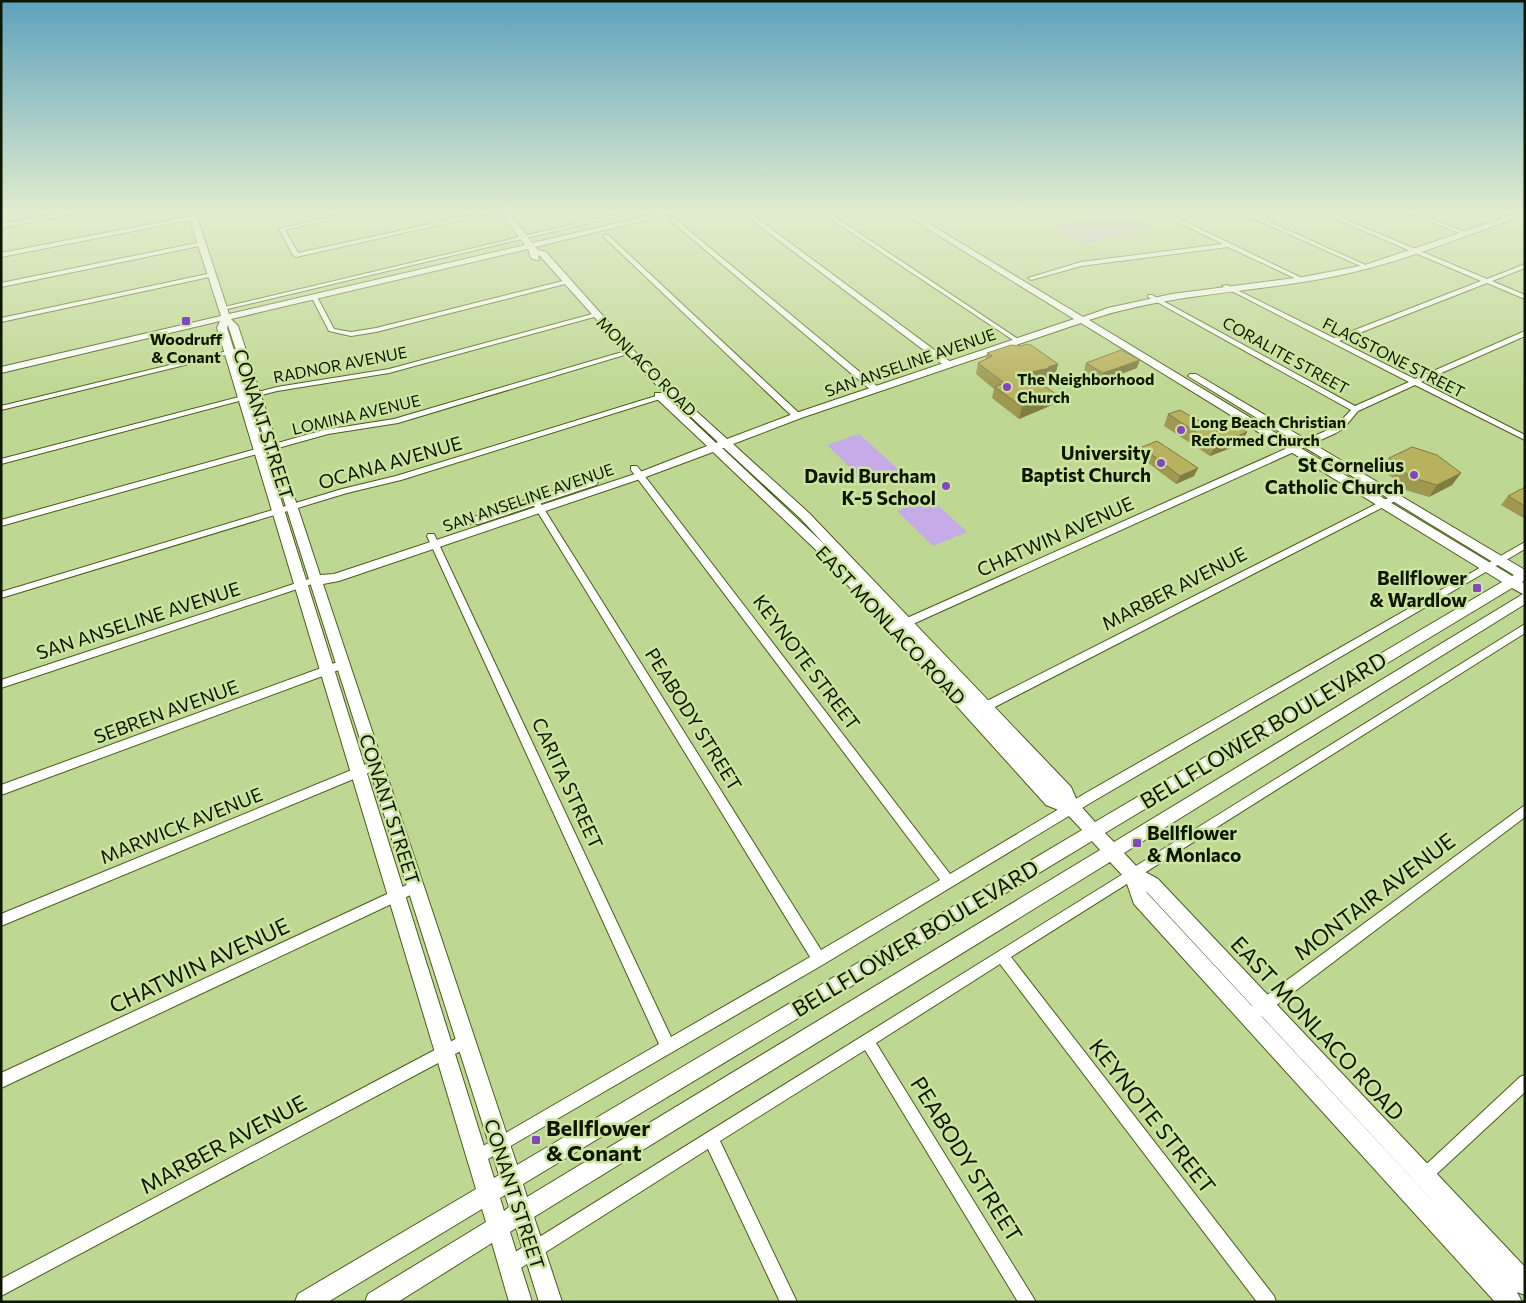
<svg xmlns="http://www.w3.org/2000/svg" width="1526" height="1303" font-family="Commissioner,sans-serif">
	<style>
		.green { fill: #c6abe8 }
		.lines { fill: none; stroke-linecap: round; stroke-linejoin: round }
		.street-casing { stroke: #495d1a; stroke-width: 2 }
		.secondary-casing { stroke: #495d1a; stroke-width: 2 }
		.street { fill: #fff; fill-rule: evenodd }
		.secondary { fill: #fff; fill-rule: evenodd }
		.wall { fill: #9e9851 }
		.shaded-wall { fill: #817c42 }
		.building { fill: #b8b15e; stroke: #817c42 }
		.poi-dot { fill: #8346bc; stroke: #cbe49f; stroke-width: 2 }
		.labels { text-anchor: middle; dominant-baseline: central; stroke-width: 5; stroke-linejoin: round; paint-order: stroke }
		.far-poi-label { font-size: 16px; font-weight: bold; fill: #0e1600; stroke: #cbe49f; text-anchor: start }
		.far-street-label { font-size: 16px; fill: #0e1600; stroke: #cbe49f }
		.street-label { font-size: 19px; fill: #0e1600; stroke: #cbe49f }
		.poi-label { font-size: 19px; font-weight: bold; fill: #0e1600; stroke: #cbe49f; text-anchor: end }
		.near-street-label { font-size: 22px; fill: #0e1600; stroke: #cbe49f }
		.near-poi-label { font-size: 22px; font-weight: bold; fill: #0e1600; stroke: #cbe49f; text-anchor: start }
	</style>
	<rect width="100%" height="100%" fill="#bed792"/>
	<g class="green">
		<path d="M 1110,211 L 1121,211 L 1150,226 L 1087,244 L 1054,227 Z"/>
		<path d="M 859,434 L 899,470 L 865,482 L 827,445 Z"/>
		<path d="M 930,498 L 967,532 L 933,546 L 897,511 Z"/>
	</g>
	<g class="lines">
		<defs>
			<g id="street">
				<path d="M 75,211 L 88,211 L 1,228 L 1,224 Z"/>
				<path d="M 356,211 L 367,211 L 285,230 L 298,253 L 490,211 L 501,211 L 296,257 L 293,255 L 279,229 Z"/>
				<path d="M 630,211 L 640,211 L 223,310 L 220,308 Z"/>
				<path d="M 740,211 L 747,211 L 952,363 L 952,367 L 946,367 Z"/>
				<path d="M 819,211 L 826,211 L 1021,341 L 1016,342 Z"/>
				<path d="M 1155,211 L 1163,211 L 1306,280 L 1301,281 L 1228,247 L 1081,266 L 1031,280 L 1028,278 L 1081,262 L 1223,244 Z"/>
				<path d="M 1237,211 L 1245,211 L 1370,267 L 1365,268 Z"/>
				<path d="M 1317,211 L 1325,211 L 1487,279 L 1525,264 L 1525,268 L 1492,281 L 1525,295 L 1525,299 L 1487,283 L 1339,341 L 1415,379 L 1525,331 L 1525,336 L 1421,382 L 1525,435 L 1525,440 L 1415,385 L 1358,411 L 1343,429 L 1336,433 L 904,628 L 898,628 L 896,625 L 898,622 L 1330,429 L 1337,425 L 1351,410 L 1148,297 L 1148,295 L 1152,295 L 1355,406 L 1409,382 L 1222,286 L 1227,285 L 1334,338 L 1481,281 Z"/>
				<path d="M 1405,211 L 1413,211 L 1467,233 L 1462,234 Z"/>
				<path d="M 1486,211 L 1494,211 L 1510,218 L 1505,219 Z"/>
				<path d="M 193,216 L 196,218 L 195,219 L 1,257 L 1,253 Z"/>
				<path d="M 671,219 L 675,219 L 878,387 L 878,391 L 872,391 L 671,221 Z"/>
				<path d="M 604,235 L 608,235 L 800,414 L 800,418 L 794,418 L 604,237 Z"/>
				<path d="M 202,242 L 204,243 L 204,245 L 1,287 L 1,283 Z"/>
				<path d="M 212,273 L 215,275 L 214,276 L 1,322 L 1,318 Z"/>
				<path d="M 567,280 L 569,281 L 569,283 L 376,332 L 351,336 L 329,331 L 311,296 L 316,295 L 334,329 L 351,332 L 376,328 Z"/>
				<path d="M 596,313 L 598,314 L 598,316 L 389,373 L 277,391 L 1,464 L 1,459 L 277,387 L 389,369 Z"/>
				<path d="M 240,348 L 242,349 L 242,351 L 1,410 L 1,406 Z"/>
				<path d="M 629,350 L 631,351 L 631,353 L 398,423 L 328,434 L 1,526 L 1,520 L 324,430 L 394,419 Z"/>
				<path d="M 669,392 L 675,392 L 676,394 L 401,480 L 347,493 L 1,598 L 1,592 L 342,489 L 396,476 Z"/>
				<path d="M 631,466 L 637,466 L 950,874 L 1084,794 L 1525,542 L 1525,549 L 1092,802 L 824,964 L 476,1166 L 471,1163 L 468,1158 L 471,1153 L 659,1044 L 427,536 L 428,534 L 434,534 L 435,536 L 671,1037 L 810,957 L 531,501 L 532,499 L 538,499 L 539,501 L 821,950 L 940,880 L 631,470 Z"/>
				<path d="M 1394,495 L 1398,498 L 1397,500 L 985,712 L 977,712 L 976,709 L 977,706 Z"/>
				<path d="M 315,577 L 320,580 L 318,582 L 1,688 L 1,680 Z"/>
				<path d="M 1525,624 L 1525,633 L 1011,957 L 1274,1296 L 1276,1302 L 1257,1302 L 1000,964 L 876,1043 L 1036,1302 L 1018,1302 L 865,1050 L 720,1141 L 797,1302 L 780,1302 L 708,1149 L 516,1271 L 510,1273 L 504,1271 L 502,1265 L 504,1259 Z"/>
				<path d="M 343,660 L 347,661 L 348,664 L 347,667 L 1,795 L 1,785 Z"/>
				<path d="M 376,760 L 380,762 L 382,765 L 380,768 L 1,926 L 1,914 Z"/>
				<path d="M 1525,805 L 1525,817 L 1254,1022 L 1249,1024 L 1244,1022 L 1242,1017 L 1244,1012 Z"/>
				<path d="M 415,881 L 419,883 L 421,887 L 419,891 L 1,1088 L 1,1073 Z"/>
				<path d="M 465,1034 L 470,1036 L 472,1041 L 470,1046 L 1,1296 L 1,1279 Z"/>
				<path d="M 1525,1075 L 1525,1092 L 1428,1182 L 1423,1185 L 1418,1182 L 1415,1177 L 1418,1172 L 1520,1077 Z"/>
			</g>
			<g id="secondary">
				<path d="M 187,211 L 195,211 L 229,314 L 525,245 L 500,211 L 508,211 L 532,243 L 669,211 L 683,211 L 535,247 L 538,250 L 546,252 L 653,372 L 727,439 L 793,414 L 1074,319 L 899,211 L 908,211 L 1083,317 L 1108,308 L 1172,294 L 1303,277 L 1365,265 L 1525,211 L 1525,215 C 1463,236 1401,263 1336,276 C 1254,293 1169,293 1089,320 L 1512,576 L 1514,575 L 1188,376 L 1190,374 L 1196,374 L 1525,570 L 1525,580 L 1522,582 L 1525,584 L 1525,604 L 1124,853 L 1138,868 L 1158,879 L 1525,1267 L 1525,1295 L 1517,1292 L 1522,1302 L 1495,1302 L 1134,904 L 1125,878 L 1110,862 L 534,1217 L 562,1302 L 539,1302 L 516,1228 L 510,1232 L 532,1302 L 509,1302 L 492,1243 L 398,1302 L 365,1302 L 368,1294 L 486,1222 L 482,1209 L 328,1302 L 295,1302 L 298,1294 L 476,1189 L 217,328 L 220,321 L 1,373 L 1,367 L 221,316 ZM 528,249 L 531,258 L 536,260 L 539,260 L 538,255 L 540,256 L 647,376 L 718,442 L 716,443 L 663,393 L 655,393 L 655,397 L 707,446 L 635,474 L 334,574 L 320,575 L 238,326 L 231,319 ZM 1081,323 L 1502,582 L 1095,822 L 1078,803 L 1071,787 L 809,513 L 733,444 L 801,418 ZM 228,325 L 499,1175 L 494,1178 L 227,328 ZM 722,448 L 724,448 L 801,519 L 1058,795 L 824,544 ZM 713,452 L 816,550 L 1046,805 L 1066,813 L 1082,830 L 517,1165 L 323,584 L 339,581 L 643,478 ZM 1512,588 L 1523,594 L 1114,842 L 1105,833 ZM 1092,841 L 1100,850 L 527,1197 L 523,1184 ZM 1146,891 L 1456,1226 L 1147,893 ZM 505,1195 L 509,1207 L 504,1211 L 500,1198 Z"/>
				<path d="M 592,478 L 598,482 L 596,485 L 479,524 L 471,524 L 469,521 L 471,518 Z"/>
			</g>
		</defs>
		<use href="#street" class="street-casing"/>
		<use href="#secondary" class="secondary-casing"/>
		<use href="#street" class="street"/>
		<use href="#secondary" class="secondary"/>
	</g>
	<g class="wall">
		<path d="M 987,353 L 1058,364 L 1055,375 L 1047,378 L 1047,379 L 1042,380 L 1042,385 L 1052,405 L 1019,419 L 992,398 L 994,389 L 976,374 L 978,363 L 986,359 Z"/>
		<path d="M 1086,363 L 1137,368 L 1100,382 L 1084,371 Z"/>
		<path d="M 1168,414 L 1241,444 L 1210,456 L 1164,426 Z"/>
		<path d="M 1142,447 L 1198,468 L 1194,476 L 1176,484 L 1139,456 Z"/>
		<path d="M 1389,458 L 1461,473 L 1452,485 L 1429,497 L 1402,489 L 1393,480 L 1394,479 L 1382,469 Z"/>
		<path d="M 1525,487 L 1525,519 L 1501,505 L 1508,496 Z"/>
	</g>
	<g class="shaded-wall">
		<path d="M 1140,360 L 1137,368 L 1100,382 L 1103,373 Z"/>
		<path d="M 1058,364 L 1055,375 L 1047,378 L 1047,379 L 1028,384 L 1031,372 Z"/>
		<path d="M 1056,394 L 1052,405 L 1019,419 L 1022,407 Z"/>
		<path d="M 1247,432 L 1241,444 L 1210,456 L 1216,445 Z"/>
		<path d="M 1198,468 L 1194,476 L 1176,484 L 1180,476 Z"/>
		<path d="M 1461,473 L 1452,485 L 1429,497 L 1437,485 Z"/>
	</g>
	<g class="building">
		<path d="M 1026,344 L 1031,345 L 1058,364 L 1048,367 L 1050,368 L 1031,372 L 1043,382 L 1040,383 L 1056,394 L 1022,407 L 995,387 L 1004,383 L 978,363 L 992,356 L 987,353 L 1011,345 L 1021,346 Z"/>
		<path d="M 1121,350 L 1140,360 L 1103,373 L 1086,363 Z"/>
		<path d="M 1180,410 L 1217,431 L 1234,424 L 1247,432 L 1216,445 L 1168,414 Z"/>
		<path d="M 1157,441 L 1198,468 L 1180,476 L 1142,447 Z"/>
		<path d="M 1412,447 L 1437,455 L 1461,473 L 1437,485 L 1410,477 L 1401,468 L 1402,467 L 1389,458 Z"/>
		<path d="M 1525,487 L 1525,506 L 1508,496 Z"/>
	</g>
	<linearGradient id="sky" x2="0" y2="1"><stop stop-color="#5da2bd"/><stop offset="0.54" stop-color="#e2edce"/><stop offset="1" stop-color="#e2edce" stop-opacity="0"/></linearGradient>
	<rect width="1526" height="394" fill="url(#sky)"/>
	<g class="poi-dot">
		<rect x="181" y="316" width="10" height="10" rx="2.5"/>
		<circle cx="1007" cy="387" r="5"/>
		<circle cx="1181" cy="430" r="5"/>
		<circle cx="1161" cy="463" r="5"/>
		<circle cx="1414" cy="475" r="5"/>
		<circle cx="946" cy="486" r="5"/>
		<rect x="1472" y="583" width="10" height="10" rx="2.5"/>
		<rect x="1132" y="838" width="10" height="10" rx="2.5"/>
		<rect x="531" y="1135" width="10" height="10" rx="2.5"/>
	</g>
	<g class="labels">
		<g class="far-poi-label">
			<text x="186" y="338" text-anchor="middle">Woodruff<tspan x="186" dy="18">&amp; Conant</tspan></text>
			<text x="1017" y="378">The Neighborhood<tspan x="1017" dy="18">Church</tspan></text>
			<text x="1191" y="421">Long Beach Christian<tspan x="1191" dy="18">Reformed Church</tspan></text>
		</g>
		<g class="far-street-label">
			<text transform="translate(1286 355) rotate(29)">CORALITE STREET</text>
			<text transform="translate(1394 357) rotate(27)">FLAGSTONE STREET</text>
			<text transform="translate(910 362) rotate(-19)">SAN ANSELINE AVENUE</text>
			<text transform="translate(340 364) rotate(-11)">RADNOR AVENUE</text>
			<text transform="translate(647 366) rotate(45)">MONLACO ROAD</text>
			<text transform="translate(356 414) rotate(-13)">LOMINA AVENUE</text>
			<text transform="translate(528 497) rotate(-19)">SAN ANSELINE AVENUE</text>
		</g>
		<g class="street-label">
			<text transform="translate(264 424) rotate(72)">CONANT STREET</text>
			<text transform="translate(390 462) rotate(-16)">OCANA AVENUE</text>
			<text transform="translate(1055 536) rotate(-24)">CHATWIN AVENUE</text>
			<text transform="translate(1174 588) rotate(-27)">MARBER AVENUE</text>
			<text transform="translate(138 620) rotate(-18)">SAN ANSELINE AVENUE</text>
			<text transform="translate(891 625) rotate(47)">EAST MONLACO ROAD</text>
			<text transform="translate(807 662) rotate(53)">KEYNOTE STREET</text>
			<text transform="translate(166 711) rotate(-20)">SEBREN AVENUE</text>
			<text transform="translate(694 719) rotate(58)">PEABODY STREET</text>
			<text transform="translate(568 783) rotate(65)">CARITA STREET</text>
			<text transform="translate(390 809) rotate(72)">CONANT STREET</text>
			<text transform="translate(181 825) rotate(-22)">MARWICK AVENUE</text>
			<text transform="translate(515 1194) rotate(72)">CONANT STREET</text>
		</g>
		<g class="poi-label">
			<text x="1151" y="452">University<tspan x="1151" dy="22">Baptist Church</tspan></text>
			<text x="1404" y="464">St Cornelius<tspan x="1404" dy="22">Catholic Church</tspan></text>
			<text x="936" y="475">David Burcham<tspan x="936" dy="22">K-5 School</tspan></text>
			<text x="1467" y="577">Bellflower<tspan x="1467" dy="22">&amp; Wardlow</tspan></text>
			<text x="1147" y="832" text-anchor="start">Bellflower<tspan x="1147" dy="22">&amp; Monlaco</tspan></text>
		</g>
		<g class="near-street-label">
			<text transform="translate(1263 730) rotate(-31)">BELLFLOWER BOULEVARD</text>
			<text transform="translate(1374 896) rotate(-37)">MONTAIR AVENUE</text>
			<text transform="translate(915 938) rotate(-31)">BELLFLOWER BOULEVARD</text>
			<text transform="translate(199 965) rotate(-25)">CHATWIN AVENUE</text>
			<text transform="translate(1318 1028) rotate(47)">EAST MONLACO ROAD</text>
			<text transform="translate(1153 1116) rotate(52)">KEYNOTE STREET</text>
			<text transform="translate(223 1144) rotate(-28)">MARBER AVENUE</text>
			<text transform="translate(967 1159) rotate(58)">PEABODY STREET</text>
		</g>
		<g class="near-poi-label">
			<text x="546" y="1127">Bellflower<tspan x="546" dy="25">&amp; Conant</tspan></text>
		</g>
	</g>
	<rect width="1526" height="1303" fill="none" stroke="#0e1600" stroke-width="5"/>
</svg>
